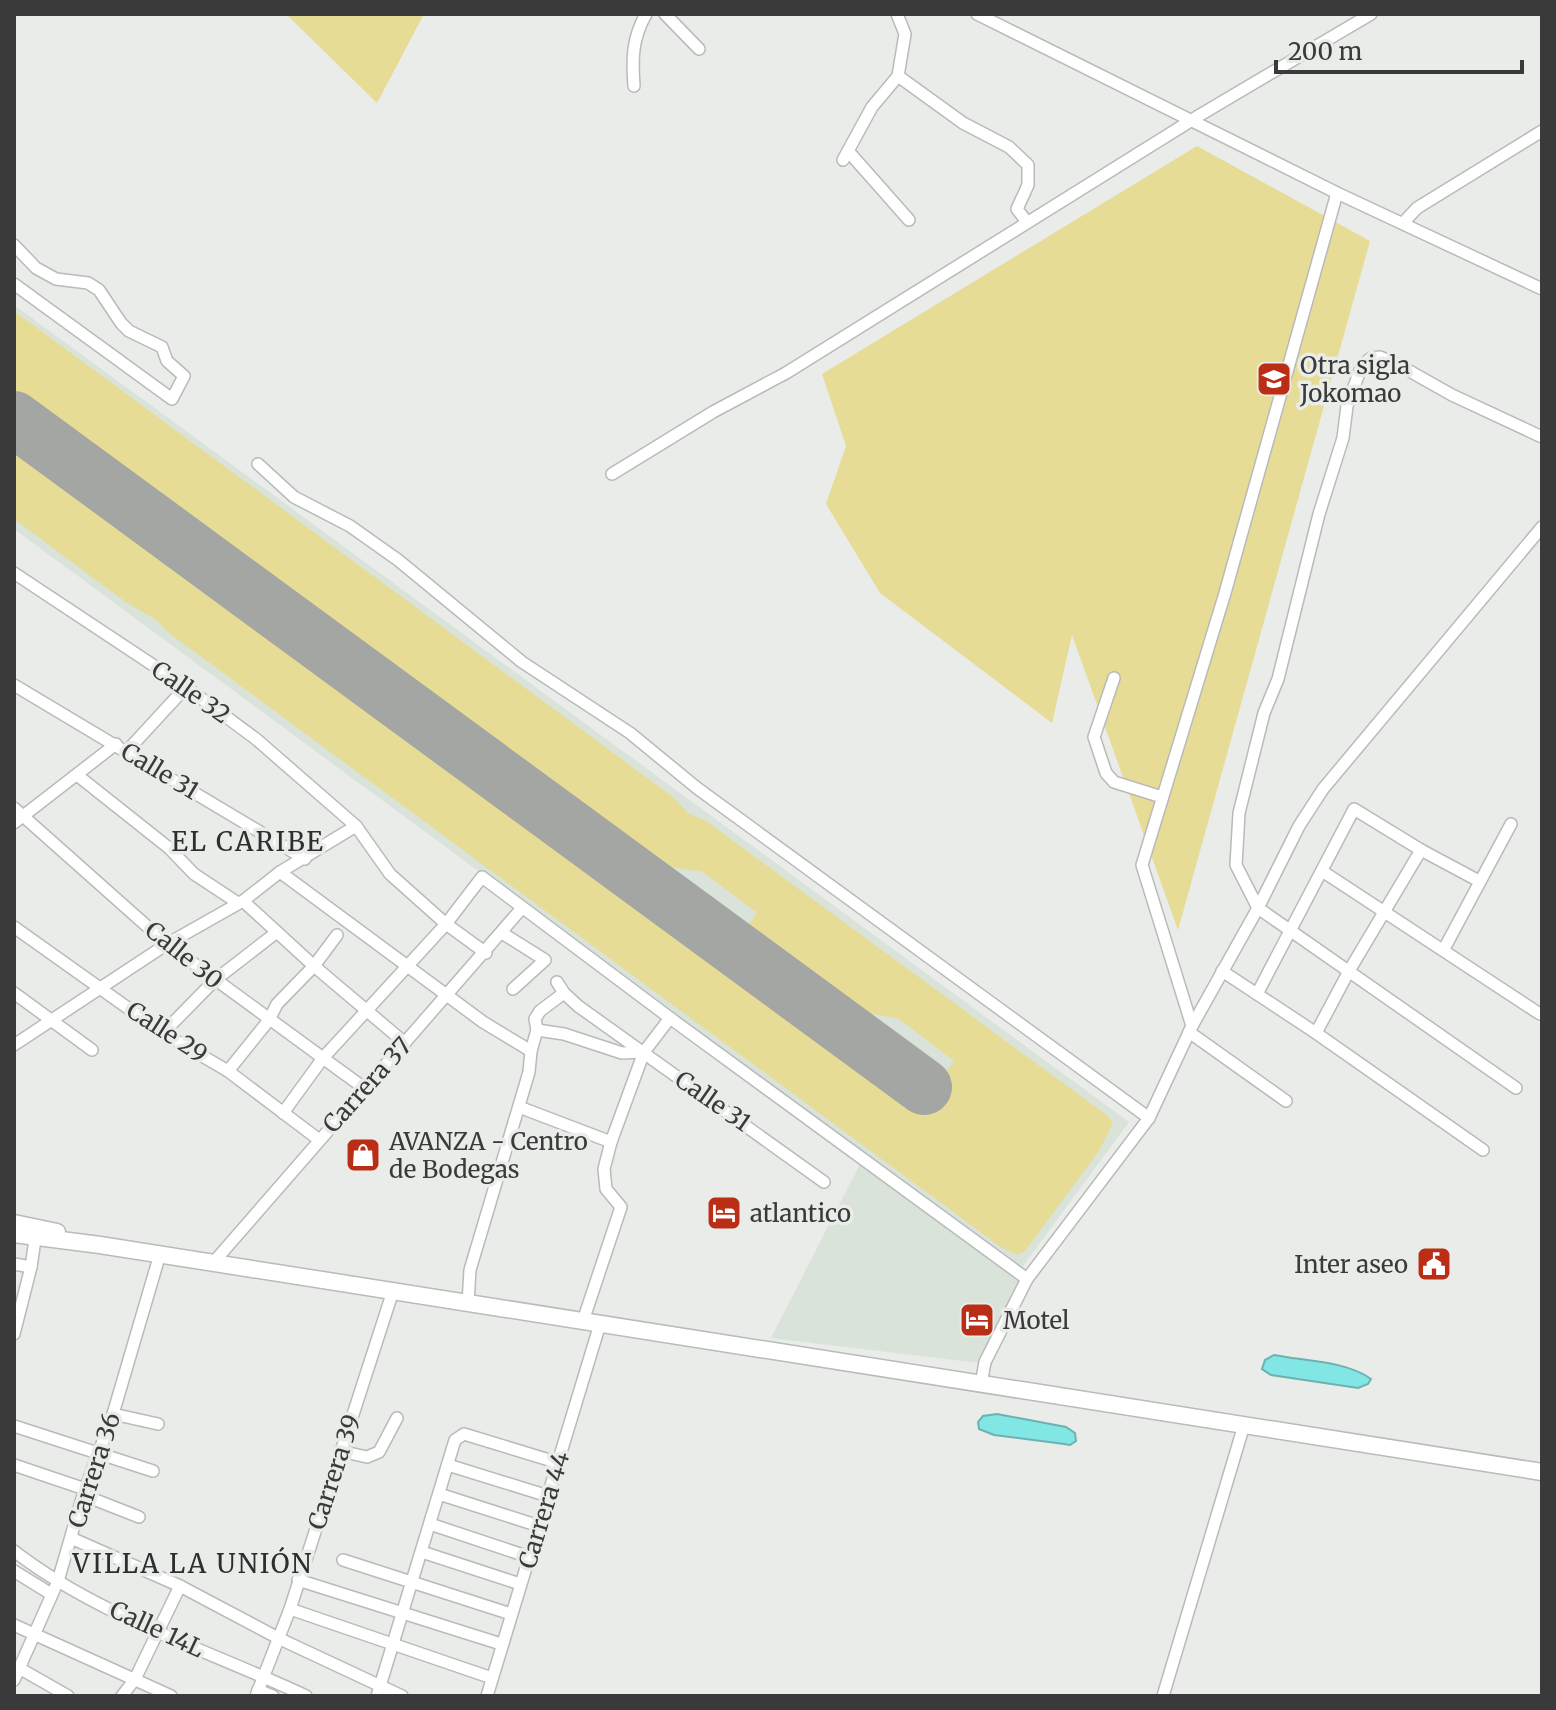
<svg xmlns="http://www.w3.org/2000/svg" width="1556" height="1710" font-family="Merriweather,serif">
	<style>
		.built { fill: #d9e3da }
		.green { fill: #e6dc96 }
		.water { fill: #81e6e4; stroke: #6bb2b1; stroke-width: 2 }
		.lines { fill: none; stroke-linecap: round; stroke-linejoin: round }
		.runway { stroke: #a4a6a4; stroke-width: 56 }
		.minor-casing { stroke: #b8bbb8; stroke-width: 14 }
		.highway-casing { stroke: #b8bbb8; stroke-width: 19 }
		.minor { stroke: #fff; stroke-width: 11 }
		.highway { stroke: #fff; stroke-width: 16 }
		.labels { text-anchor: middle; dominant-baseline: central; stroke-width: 7; stroke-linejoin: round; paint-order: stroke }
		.poi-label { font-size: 24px; fill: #393a39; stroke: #e9ece9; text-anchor: start }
		.street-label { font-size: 24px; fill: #393a39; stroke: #e9ece9 }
		.neighbourhood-label { font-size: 26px; letter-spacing: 2px; fill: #2c2f2d; stroke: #e9ece9 }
	</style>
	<rect width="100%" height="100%" fill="#e9ece9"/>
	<g class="built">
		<path d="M 14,305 L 1129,1122 L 1020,1270 L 14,529 Z"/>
		<path d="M 860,1164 L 1020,1282 L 979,1363 L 771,1338 Z"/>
	</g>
	<g class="green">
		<path d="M 286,14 L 424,14 L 377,103 Z"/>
		<path d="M 1197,146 L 1370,241 L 1178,930 L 1072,635 L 1052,723 L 880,593 L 826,504 L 846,446 L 822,374 Z"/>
		<path d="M 14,311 L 673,797 L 688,813 L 706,821 L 1108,1116 L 1113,1123 L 1099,1151 L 1025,1251 L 1018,1255 L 1002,1248 L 169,633 L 155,619 L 127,603 L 14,519 L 14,444 L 919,1108 L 954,1061 L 899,1019 L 846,1009 L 744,931 L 757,913 L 703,872 L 647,863 L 14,398 Z"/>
	</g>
	<g class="water">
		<path d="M 1274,1355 C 1304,1361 1347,1361 1371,1379 L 1368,1384 L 1358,1388 L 1271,1375 L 1262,1369 L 1265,1360 Z"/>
		<path d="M 997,1414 L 1066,1427 L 1075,1433 L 1076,1441 L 1070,1445 L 1064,1444 L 994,1435 L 979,1429 L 978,1422 L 983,1416 Z"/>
	</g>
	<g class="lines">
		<path class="runway" d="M 14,419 L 924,1087"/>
		<defs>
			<g id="minor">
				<path d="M 665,14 L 699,49"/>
				<path d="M 977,14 L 1337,193 L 1542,289"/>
				<path d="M 898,76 L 963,123 L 1009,147 L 1028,165 L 1028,185 L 1017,209 L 1027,222"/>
				<path d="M 634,86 C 632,59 632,39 646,14"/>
				<path d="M 848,151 L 909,220"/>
				<path d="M 843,160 L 872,107 L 898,76 L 905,34 L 897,14"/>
				<path d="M 1403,223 L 1417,208 L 1542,131"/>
				<path d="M 14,245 L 36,268 L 56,279 L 88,283 L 99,290 L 121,323 L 129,331 L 162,347 L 167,361 L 184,376 L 172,399 L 14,284"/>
				<path d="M 258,464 L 294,497 L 350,526 L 398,560 L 522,662 L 630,733 L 697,788 L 1149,1118"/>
				<path d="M 612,474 L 713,412 L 786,373 L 1200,115 L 1371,14"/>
				<path d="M 14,573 L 186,687 L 256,739 L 356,826 L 390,874 L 446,924 L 486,953"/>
				<path d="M 1114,678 L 1094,737 L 1106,773 L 1114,782 L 1162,797"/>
				<path d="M 14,685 L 305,859"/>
				<path d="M 127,751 L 186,687"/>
				<path d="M 77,775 L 169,848 L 194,874 L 238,903"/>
				<path d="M 14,808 L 167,944 L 364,1088"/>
				<path d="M 14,823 L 116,744"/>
				<path d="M 1322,871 L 1540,1014"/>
				<path d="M 280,872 L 483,1022 L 531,1051"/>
				<path d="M 243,901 L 314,966 L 405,1043"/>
				<path d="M 14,927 L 163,1033 L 228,1071 L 318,1139"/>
				<path d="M 502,933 L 545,960 L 513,989"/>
				<path d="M 1444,949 L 1511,824"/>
				<path d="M 1222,971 L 1316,1033 L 1483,1150"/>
				<path d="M 557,982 L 564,993 L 578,1006 L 824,1182"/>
				<path d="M 14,993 L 92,1050"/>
				<path d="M 1257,994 L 1354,809 L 1421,850 L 1479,881"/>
				<path d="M 1192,1026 L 1142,865 L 1225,593 L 1337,193"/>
				<path d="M 537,1030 L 564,1034 L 622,1053 L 643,1052"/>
				<path d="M 1189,1032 L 1286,1101"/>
				<path d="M 163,1033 L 215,980 L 277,932"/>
				<path d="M 1316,1033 L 1349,971 L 1421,850"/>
				<path d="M 14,1045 L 167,944 L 243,901 L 280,872 L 356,826"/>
				<path d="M 228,1071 L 269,1020 L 277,1004 L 314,966 L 337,935"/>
				<path d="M 1516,1088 L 1258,908 L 1236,865 L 1239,813 L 1264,713 L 1278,679 L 1319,514 L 1343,438 L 1347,406 L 1362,365 L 1371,358 L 1380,357 L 1397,364 L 1452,395 L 1542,437"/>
				<path d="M 519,1107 L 611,1142"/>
				<path d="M 283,1113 L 323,1058 L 446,924 L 482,877 L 670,1018 L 1027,1279"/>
				<path d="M 213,1263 L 522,908"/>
				<path d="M 14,1264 L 31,1267"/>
				<path d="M 468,1303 L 470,1270 L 529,1072 L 531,1051 L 537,1030 L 535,1019 L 540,1011 L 564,993"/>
				<path d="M 583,1321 L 621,1207 L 606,1189 L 604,1169 L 611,1142 L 644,1052 L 670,1018"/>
				<path d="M 14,1334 L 31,1267 L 36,1233"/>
				<path d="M 981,1384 L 985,1362 L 1027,1279 L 1149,1118 L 1192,1026 L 1258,908 L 1299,826 L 1323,789 L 1542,527"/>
				<path d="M 113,1414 L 158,1424"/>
				<path d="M 14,1426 L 153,1471"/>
				<path d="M 340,1451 L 367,1457 L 379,1452 L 397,1418"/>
				<path d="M 14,1465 L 85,1489"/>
				<path d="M 448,1465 L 548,1496"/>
				<path d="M 439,1494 L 539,1526"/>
				<path d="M 83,1495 L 139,1517"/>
				<path d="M 430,1524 L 529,1557"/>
				<path d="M 71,1538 L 180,1586 L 280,1639 L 402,1696"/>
				<path d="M 14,1551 C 98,1616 210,1651 306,1696"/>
				<path d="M 422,1552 L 520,1584"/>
				<path d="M 343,1560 L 511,1614"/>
				<path d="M 14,1571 L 51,1594"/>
				<path d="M 298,1580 L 501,1644"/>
				<path d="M 290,1609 L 492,1678"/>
				<path d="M 14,1625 L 171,1696"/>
				<path d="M 19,1668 L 68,1696"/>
				<path d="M 14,1680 L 58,1581 L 83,1495 L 113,1414 L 160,1254"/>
				<path d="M 258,1690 L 273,1696"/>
				<path d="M 122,1696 L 135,1679 L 180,1586"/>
				<path d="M 256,1696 L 290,1609 L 393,1291"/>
				<path d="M 377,1696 L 455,1440 L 464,1434 L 559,1463"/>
				<path d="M 487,1696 L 600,1324"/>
				<path d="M 1163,1696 L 1244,1425"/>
			</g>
			<g id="highway">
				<path d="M 14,1223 L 57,1232"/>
				<path d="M 14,1234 L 100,1245 L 1542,1472"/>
			</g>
		</defs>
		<use href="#minor" class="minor-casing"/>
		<use href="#highway" class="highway-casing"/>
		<use href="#minor" class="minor"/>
		<use href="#highway" class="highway"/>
	</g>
	<defs>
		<symbol id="school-square" viewBox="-11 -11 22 22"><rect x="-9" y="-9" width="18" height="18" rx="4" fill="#ba2e16" stroke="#e9ece9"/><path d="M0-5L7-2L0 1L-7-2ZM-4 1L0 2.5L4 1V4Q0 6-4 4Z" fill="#fff"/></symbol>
		<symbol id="shop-square" viewBox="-11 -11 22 22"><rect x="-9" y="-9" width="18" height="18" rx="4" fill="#ba2e16" stroke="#e9ece9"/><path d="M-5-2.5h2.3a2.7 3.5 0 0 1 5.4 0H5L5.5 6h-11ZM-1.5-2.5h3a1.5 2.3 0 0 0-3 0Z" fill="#fff"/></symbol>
		<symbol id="hotel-square" viewBox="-11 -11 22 22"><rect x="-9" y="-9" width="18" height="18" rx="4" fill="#ba2e16" stroke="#e9ece9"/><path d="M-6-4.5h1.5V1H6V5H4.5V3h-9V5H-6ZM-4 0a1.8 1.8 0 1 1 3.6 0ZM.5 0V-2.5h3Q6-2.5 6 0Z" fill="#fff"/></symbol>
		<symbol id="civic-square" viewBox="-11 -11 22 22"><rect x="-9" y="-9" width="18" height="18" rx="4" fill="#ba2e16" stroke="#e9ece9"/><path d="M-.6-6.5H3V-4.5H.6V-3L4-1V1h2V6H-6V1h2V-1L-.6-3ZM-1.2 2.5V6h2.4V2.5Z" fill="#fff"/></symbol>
	</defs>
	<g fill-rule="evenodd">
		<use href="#school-square" x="1254" y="359" width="40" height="40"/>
		<use href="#shop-square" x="343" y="1135" width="40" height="40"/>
		<use href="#hotel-square" x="704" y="1193" width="40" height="40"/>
		<use href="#civic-square" x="1414" y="1244" width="40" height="40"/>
		<use href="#hotel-square" x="957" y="1300" width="40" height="40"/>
	</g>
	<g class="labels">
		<g class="poi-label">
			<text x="1300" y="365">Otra sigla<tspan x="1300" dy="28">Jokomao</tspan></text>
			<text x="389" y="1141">AVANZA - Centro<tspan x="389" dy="28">de Bodegas</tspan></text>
			<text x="750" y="1213">atlantico</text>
			<text x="1408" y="1264" text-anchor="end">Inter aseo</text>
			<text x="1003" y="1320">Motel</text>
		</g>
		<g class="street-label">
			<text transform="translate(191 692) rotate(35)">Calle 32</text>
			<text transform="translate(160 771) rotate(31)">Calle 31</text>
			<text transform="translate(184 955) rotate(39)">Calle 30</text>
			<text transform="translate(167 1032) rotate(33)">Calle 29</text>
			<text transform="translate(367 1085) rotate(-48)">Carrera 37</text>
			<text transform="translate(713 1101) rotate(35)">Calle 31</text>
			<text transform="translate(94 1470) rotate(-72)">Carrera 36</text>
			<text transform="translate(334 1472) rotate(-72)">Carrera 39</text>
			<text transform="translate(544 1510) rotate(-73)">Carrera 44</text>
			<text transform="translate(157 1629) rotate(25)">Calle 14L</text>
		</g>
		<g class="neighbourhood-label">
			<text x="248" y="841">EL CARIBE</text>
			<text x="193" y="1563">VILLA LA UNIÓN</text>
		</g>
	</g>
	<rect width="1556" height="1710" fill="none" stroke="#393a39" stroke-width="32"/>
	<path d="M1276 60v12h246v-12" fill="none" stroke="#393a39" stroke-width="4"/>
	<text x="1288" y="60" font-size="24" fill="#393a39" stroke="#e9ece9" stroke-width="6" paint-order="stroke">200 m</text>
</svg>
